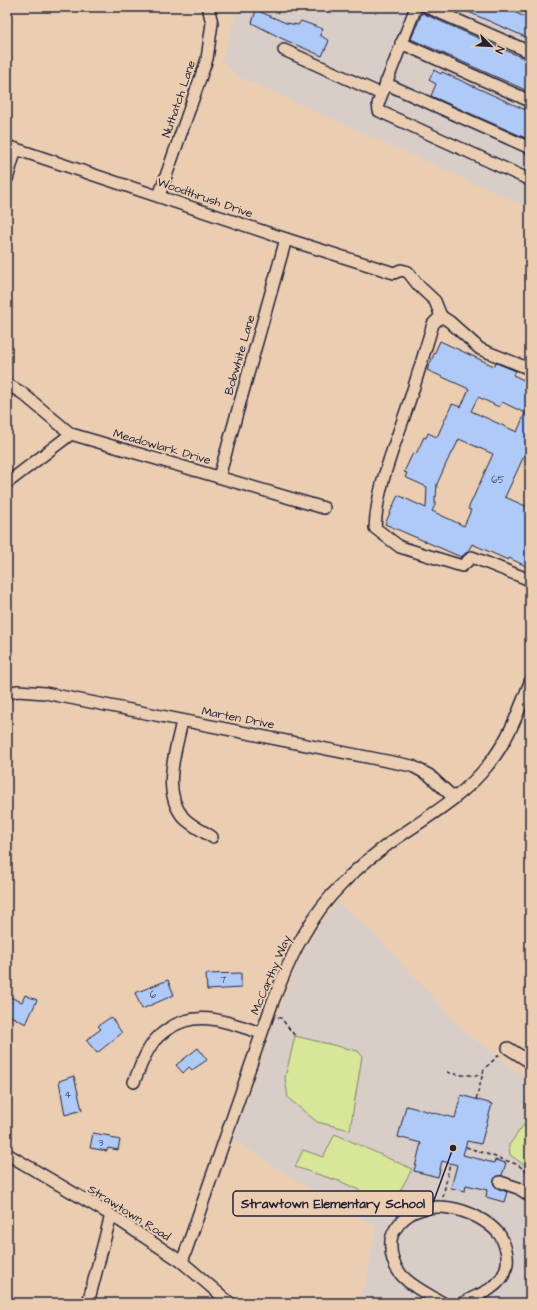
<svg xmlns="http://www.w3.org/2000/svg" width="537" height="1310" font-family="'Architects Daughter',sans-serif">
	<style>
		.built { fill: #d9cdc7 }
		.green { fill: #d8e699; stroke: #7d846a }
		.building { fill: #b0caf8; stroke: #22223b; fill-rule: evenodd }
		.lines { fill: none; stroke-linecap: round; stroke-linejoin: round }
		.minor-casing { stroke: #22223b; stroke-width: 14 }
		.path { stroke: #22223b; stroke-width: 1.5; stroke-dasharray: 4 3; stroke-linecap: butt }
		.minor { stroke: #ebceb2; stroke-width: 11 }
		.labels { text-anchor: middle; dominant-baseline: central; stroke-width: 4; stroke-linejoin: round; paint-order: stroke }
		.number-label { font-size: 10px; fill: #464c6a }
		.street-label { font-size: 12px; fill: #22223b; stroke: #ebceb2 }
		.leader { fill: none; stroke: #22223b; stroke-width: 1.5 }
		.callout-dot { fill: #22223b; stroke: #ebceb2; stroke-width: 1.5 }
		.callout { fill: #ebceb2; stroke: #22223b; stroke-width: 1.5 }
		.callout-label { font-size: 13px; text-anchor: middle; font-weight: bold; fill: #22223b }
	</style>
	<rect width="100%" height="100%" fill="#ebceb2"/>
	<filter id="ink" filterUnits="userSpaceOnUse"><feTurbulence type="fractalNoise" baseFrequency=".025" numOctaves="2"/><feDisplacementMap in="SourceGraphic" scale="8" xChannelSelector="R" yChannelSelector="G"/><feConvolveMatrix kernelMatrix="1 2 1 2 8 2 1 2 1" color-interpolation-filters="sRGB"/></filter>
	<g filter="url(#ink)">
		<g class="built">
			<path d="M 238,7 L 530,7 L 530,212 L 523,205 L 237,76 L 222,61 Z"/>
			<path d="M 337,903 L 374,933 L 466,1033 L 530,1080 L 530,1303 L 356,1303 L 366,1282 L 376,1227 L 304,1186 L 233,1139 L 275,1021 L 296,968 L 309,943 L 322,922 Z"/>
		</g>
		<g class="green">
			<path d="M 295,1036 L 358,1051 L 362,1056 L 350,1130 L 317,1122 L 288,1098 L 285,1078 Z"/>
			<path d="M 528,1119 L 530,1121 L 530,1169 L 510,1155 L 509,1145 Z"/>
			<path d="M 335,1134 L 412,1169 L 392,1206 L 342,1182 L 295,1167 L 303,1150 L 323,1157 Z"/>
		</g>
		<g class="building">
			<path d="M 457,7 L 502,7 L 530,19 L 530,39 Z"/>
			<path d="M 256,10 L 286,23 L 298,25 L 301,21 L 323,29 L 320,35 L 329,41 L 322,56 L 283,39 L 252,23 Z"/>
			<path d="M 422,13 L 530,61 L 530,92 L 411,39 Z"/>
			<path d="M 434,70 L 441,74 L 442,72 L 530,112 L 530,140 L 431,96 L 436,84 L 429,80 Z"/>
			<path d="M 440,341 L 494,366 L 496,363 L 516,371 L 513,375 L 530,383 L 530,443 L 505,497 L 530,508 L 530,568 L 509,558 L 508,560 L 472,544 L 468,551 L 461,557 L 385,524 L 398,495 L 426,508 L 427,487 L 405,477 L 407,473 L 404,472 L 413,453 L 416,454 L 424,437 L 426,438 L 428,433 L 437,437 L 452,404 L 461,407 L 469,389 L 427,370 ZM 478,397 L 499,407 L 502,402 L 525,413 L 517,432 L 471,411 ZM 459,439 L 493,454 L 468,509 L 471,510 L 464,526 L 432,511 L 435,505 L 435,496 L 436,497 L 437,484 L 451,453 L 452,454 Z"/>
			<path d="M 241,973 L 241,988 L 207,990 L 206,974 Z"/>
			<path d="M 168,980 L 174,995 L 142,1009 L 135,993 Z"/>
			<path d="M 25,995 L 37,1000 L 26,1024 L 7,1014 L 7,996 L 22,1002 Z"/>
			<path d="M 111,1017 L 122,1033 L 97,1053 L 86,1040 L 101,1029 L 98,1026 Z"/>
			<path d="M 198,1048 L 207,1060 L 192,1070 L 189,1067 L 183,1073 L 176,1065 Z"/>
			<path d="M 74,1076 L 82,1110 L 65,1115 L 59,1081 Z"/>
			<path d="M 461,1095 L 492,1104 L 481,1144 L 467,1141 L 463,1155 L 494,1163 L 495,1160 L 506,1163 L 502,1175 L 496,1177 L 493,1183 L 497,1188 L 507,1192 L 504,1202 L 486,1197 L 487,1190 L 466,1185 L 465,1191 L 451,1188 L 457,1165 L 442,1161 L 438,1177 L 414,1171 L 421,1143 L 398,1137 L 406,1106 L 455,1118 Z"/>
			<path d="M 93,1133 L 110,1136 L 111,1138 L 120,1140 L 118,1150 L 108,1148 L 107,1151 L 90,1148 Z"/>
		</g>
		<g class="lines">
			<defs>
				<g id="minor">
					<path d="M 416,7 L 378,104 L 379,111 L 530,180"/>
					<path d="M 427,7 L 530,52"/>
					<path d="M 401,43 L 530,101"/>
					<path d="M 284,50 L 381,94"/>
					<path d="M 386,82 L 389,85 L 530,148"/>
					<path d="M 7,146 L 286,239 L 394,273 L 401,270 L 408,272 L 419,286 L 435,301 L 441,316"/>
					<path d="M 7,179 L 16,149"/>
					<path d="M 159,196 L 207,59 L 212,23 L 208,7"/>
					<path d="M 530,369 L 480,349 L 450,322 L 441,316 L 433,324 C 424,353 416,382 406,411 C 393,450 377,487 375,528 L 400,547 L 462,566 L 472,557 L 530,580"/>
					<path d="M 7,384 L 22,393 L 71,434 L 324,508"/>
					<path d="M 219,477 L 286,239"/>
					<path d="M 7,483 L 71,434"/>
					<path d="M 7,693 L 18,691 L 45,693 L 412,766 L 429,775 L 454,798"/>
					<path d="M 182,721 C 176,751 161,790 183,817 C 190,825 203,831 212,837"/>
					<path d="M 508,1048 L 530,1062"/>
					<path d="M 134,1082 C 139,1070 144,1055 152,1044 C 156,1038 162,1033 168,1029 C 198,1008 230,1023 261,1033"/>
					<path d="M 7,1154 L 111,1215 L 182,1262 L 230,1303"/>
					<path d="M 500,1182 L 518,1188 L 530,1196"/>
					<path d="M 182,1262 L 272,1004 C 289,960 308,917 343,883 C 358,867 376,853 394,840 C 427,817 463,797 488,765 C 508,741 519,711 530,682"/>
					<path d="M 88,1303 L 111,1215"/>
					<path d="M 443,1303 C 416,1287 388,1277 391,1240 C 392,1234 395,1229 399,1224 C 423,1194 477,1208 499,1234 C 503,1239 504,1244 506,1250 C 509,1261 507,1270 501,1279 C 491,1292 476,1295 463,1303"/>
				</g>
			</defs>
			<use href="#minor" class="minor-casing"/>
			<g class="path">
				<path d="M 278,1017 L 281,1018 L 295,1036"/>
				<path d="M 447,1072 L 460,1075 L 482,1075"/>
				<path d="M 476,1100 L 484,1069 L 500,1054"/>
				<path d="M 466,1147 L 516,1164 L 530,1173"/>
				<path d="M 443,1197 L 450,1163"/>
			</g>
			<use href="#minor" class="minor"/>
		</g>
	</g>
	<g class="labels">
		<g class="number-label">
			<text x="498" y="480">65</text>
			<text x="223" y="980">7</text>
			<text x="153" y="995">6</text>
			<text x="68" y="1095">4</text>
			<text x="101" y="1143">3</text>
		</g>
		<g class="street-label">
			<text transform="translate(179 99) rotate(-71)">Nuthatch Lane</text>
			<text transform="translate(205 198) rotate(19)">Woodthrush Drive</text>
			<text transform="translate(240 355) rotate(-74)">Bobwhite Lane</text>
			<text transform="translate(162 447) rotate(16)">Meadowlark Drive</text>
			<text transform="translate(238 718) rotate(11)">Marten Drive</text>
			<text transform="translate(271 975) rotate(-67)">McCarthy Way</text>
			<text transform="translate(129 1213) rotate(32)">Strawtown Road</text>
		</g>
	</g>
	<path class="leader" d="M453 1148L433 1203"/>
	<circle class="callout-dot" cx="453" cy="1148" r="4"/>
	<rect class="callout" x="233" y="1191" width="200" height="25" rx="4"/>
	<g class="callout-label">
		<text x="333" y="1208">Strawtown Elementary School</text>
	</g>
	<rect width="537" height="1310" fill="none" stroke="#ebceb2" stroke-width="24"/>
	<rect x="12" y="12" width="513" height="1286" fill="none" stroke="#22223b" stroke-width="1.5" filter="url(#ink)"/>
	<g transform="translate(491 46) rotate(114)" stroke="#ebceb2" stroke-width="3" paint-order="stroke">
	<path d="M0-3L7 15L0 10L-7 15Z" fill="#22223b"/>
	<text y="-6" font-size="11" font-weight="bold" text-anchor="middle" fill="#22223b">N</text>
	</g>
</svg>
